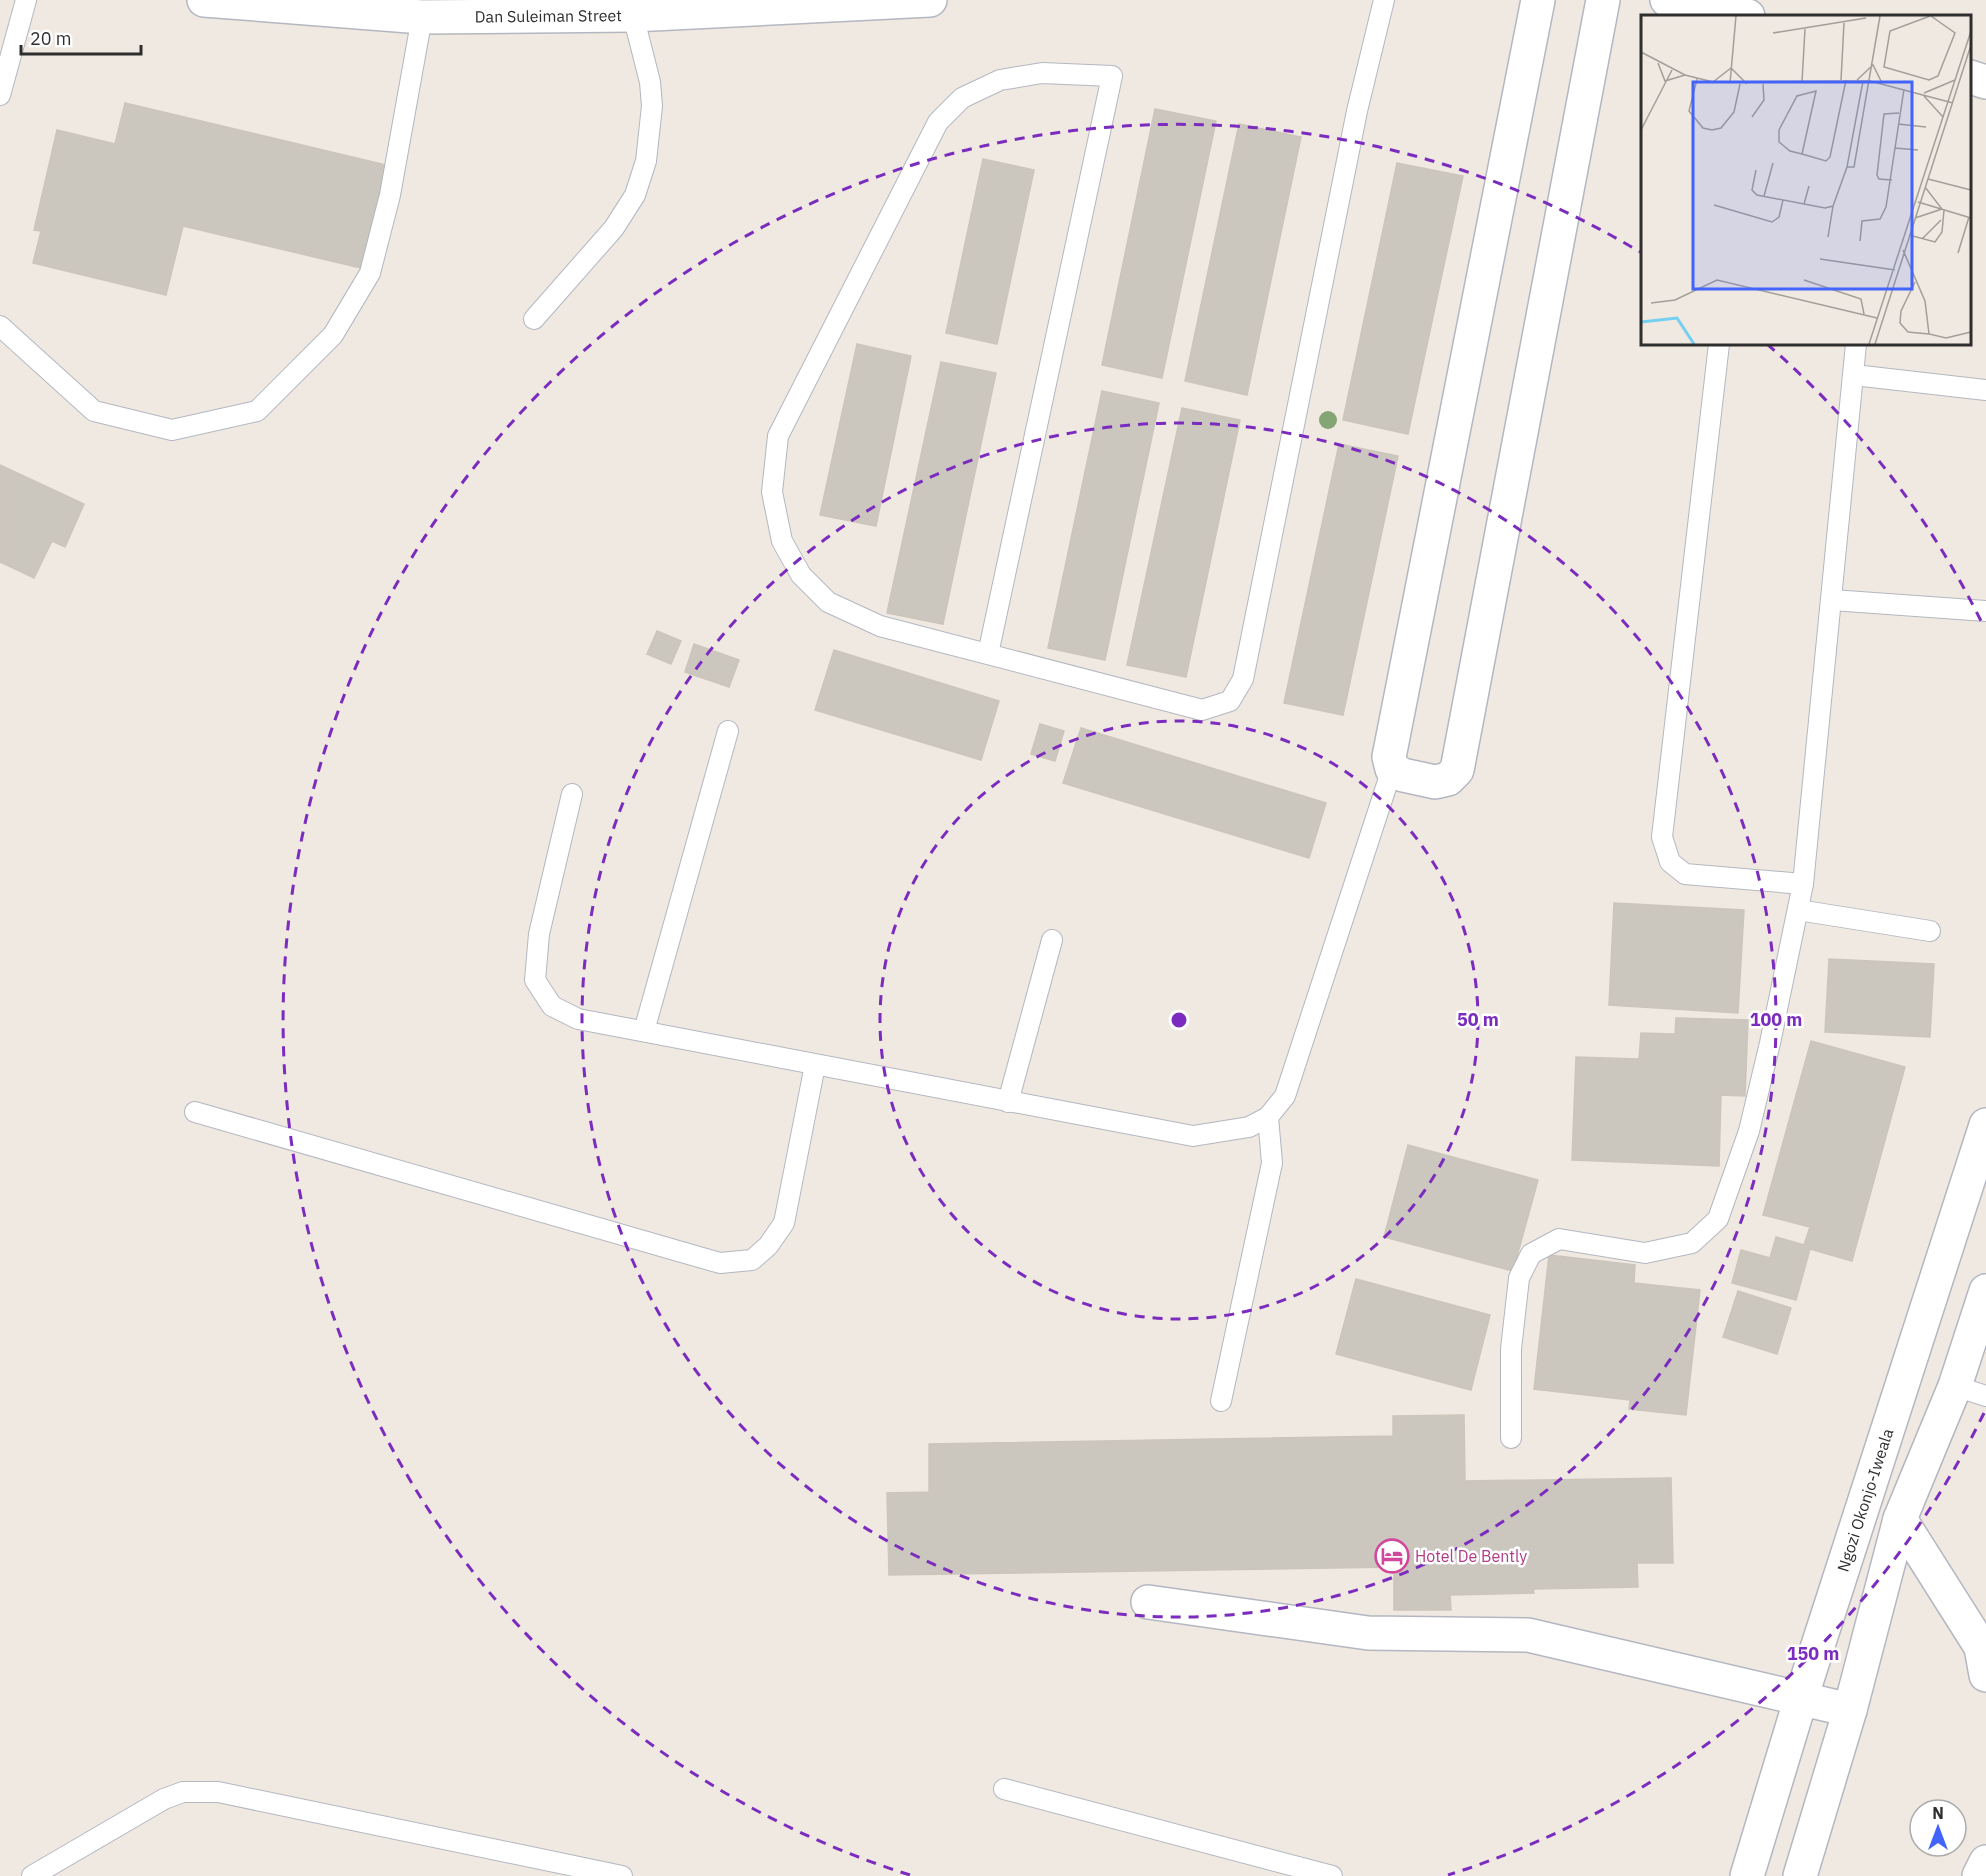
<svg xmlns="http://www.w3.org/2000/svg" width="1986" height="1876" font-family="'IBM Plex Sans',sans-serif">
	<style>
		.building { fill: #cbc7bf; stroke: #cbc5ba; stroke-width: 1.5 }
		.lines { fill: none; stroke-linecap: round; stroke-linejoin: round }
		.service-casing { stroke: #b4b7c1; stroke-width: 22 }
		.minor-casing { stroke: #b4b7c1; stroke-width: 36 }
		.tertiary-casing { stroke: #b4b7c1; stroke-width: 36 }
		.service { stroke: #fff; stroke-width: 20 }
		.minor { stroke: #fff; stroke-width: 33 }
		.tertiary { stroke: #fff; stroke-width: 33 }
		.tree { fill: #84a574 }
		.ring { fill: none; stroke: #7b2cbf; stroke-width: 3; stroke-dasharray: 10 8 }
		.labels { text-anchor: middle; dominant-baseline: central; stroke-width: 5; stroke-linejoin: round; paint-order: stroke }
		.street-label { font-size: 16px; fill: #2e2e2e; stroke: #fff }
		.hotel-label { font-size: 16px; fill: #b23c85; stroke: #fff; text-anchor: start }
		.inset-river { fill: none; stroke: #75cff0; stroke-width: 3 }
		.inset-road { fill: none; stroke: #a29e99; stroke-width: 1.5 }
		.view { fill: #4264fb; fill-opacity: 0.15; stroke: #4264fb; stroke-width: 3 }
		.inset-edge { fill: none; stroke: #2e2e2e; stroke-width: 3 }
		.centre { fill: #7b2cbf; stroke: #fff; stroke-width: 3 }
		.ring-label { font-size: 18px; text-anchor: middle; font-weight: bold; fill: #7b2cbf; stroke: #fff; stroke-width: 5; stroke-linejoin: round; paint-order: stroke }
	</style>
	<rect width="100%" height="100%" fill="#efe9e1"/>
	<g class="building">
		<path d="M 125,103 L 386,165 L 361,268 L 183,226 L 166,295 L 33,263 L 41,231 L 34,230 L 57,130 L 115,144 Z"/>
		<path d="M 1155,109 L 1216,121 L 1162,378 L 1102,365 Z"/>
		<path d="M 1239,124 L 1301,137 L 1247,395 L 1185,381 Z"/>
		<path d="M 983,159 L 1034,170 L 997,344 L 946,333 Z"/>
		<path d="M 1397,163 L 1463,176 L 1408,434 L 1343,420 Z"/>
		<path d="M 857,344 L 911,356 L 876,526 L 820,515 Z"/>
		<path d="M 941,362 L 996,373 L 943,624 L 887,613 Z"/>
		<path d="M 1102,391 L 1159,403 L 1105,660 L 1048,648 Z"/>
		<path d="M 1182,408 L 1240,420 L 1186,677 L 1127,665 Z"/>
		<path d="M 1339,444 L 1398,456 L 1343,715 L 1284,703 Z"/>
		<path d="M 0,465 L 84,504 L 65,547 L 52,541 L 34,578 L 0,562 Z"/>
		<path d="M 657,631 L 681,641 L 671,664 L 647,654 Z"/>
		<path d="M 694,644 L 739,660 L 729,687 L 685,672 Z"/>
		<path d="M 834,650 L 999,701 L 981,760 L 815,710 Z"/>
		<path d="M 1040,724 L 1064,731 L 1055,761 L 1031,754 Z"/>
		<path d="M 1081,728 L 1326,803 L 1309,858 L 1063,783 Z"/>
		<path d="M 1614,903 L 1744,910 L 1738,1013 L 1609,1005 Z"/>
		<path d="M 1829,959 L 1934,964 L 1930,1037 L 1825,1032 Z"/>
		<path d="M 1676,1018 L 1748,1020 L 1745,1096 L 1721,1095 L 1719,1166 L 1572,1160 L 1576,1057 L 1639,1059 L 1641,1033 L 1675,1034 Z"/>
		<path d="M 1811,1041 L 1905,1067 L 1852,1261 L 1810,1249 L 1796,1300 L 1732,1283 L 1741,1250 L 1770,1258 L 1776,1237 L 1804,1245 L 1810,1227 L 1763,1215 Z"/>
		<path d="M 1408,1145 L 1538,1180 L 1513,1271 L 1384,1237 Z"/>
		<path d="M 1549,1255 L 1635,1265 L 1634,1283 L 1700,1290 L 1686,1415 L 1629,1409 L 1630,1400 L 1534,1389 Z"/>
		<path d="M 1356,1279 L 1490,1315 L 1471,1390 L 1336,1354 Z"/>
		<path d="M 1738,1291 L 1791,1308 L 1777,1354 L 1723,1337 Z"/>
		<path d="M 1464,1415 L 1465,1481 L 1671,1478 L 1673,1563 L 1637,1563 L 1638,1587 L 1533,1589 L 1534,1593 L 1450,1595 L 1451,1610 L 1394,1610 L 1394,1567 L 889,1575 L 887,1493 L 929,1492 L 929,1444 L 1393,1436 L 1393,1416 Z"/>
	</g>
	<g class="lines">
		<defs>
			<g id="service">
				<path d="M 0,95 L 26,0"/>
				<path d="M 534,319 L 614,228 L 635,195 L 646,161 L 652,106 L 650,82 L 633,15"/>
				<path d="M 0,326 L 94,411 L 172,430 L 257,411 L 333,335 L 370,273 L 390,195 L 422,17"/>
				<path d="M 1719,344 L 1662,837 L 1670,862 L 1685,874 L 1803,884"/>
				<path d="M 1854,375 L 1986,390"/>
				<path d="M 1832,600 L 1986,611"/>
				<path d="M 988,654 L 1112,76 L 1042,73 L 1000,80 L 962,98 L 938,122 L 778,436 L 772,492 L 782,541 L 801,575 L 828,602 L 880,626 L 1202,710 L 1230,701 L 1243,679 L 1357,111 L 1384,0"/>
				<path d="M 572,794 L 539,934 L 535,980 L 552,1006 L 578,1019 L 1193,1136 L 1249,1127 L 1268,1117 L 1285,1096 L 1392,769"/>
				<path d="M 1798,910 L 1930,931"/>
				<path d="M 644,1031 L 728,731"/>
				<path d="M 1008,1102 L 1052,940"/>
				<path d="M 195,1112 L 720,1263 L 752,1260 L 768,1246 L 784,1223 L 815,1065"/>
				<path d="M 1955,1386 L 1986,1396"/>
				<path d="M 1221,1401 L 1272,1163 L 1268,1117"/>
				<path d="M 1511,1438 L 1511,1349 L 1519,1278 L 1531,1254 L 1559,1239 L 1645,1253 L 1692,1243 L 1718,1219 L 1749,1131 L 1770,1043 L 1803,884 L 1856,344"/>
				<path d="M 1004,1789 L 1332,1876"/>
				<path d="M 32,1876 L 164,1799 L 183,1792 L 218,1792 L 622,1876"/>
			</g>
			<g id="minor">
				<path id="s1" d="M 204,0 L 422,17 L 633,15 L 930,0"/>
				<path d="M 1538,0 L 1389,757 L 1392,769 L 1403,775 L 1435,782 L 1448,779 L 1457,770 L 1603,0"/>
				<path d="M 1667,0 L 1715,8 L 1748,16"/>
				<path d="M 1970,77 L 1986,82"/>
				<path d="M 1900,1519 L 1981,1647 L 1986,1675"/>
				<path d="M 1148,1602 L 1368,1633 L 1528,1635 L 1850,1710"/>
				<path d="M 1979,1876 L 1986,1862"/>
			</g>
			<g id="tertiary">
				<path id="s2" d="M 1747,1876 L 1801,1698 L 1986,1125"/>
				<path d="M 1800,1876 L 1850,1710 L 1900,1519 L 1955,1386 L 1986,1291"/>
			</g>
		</defs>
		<use href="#service" class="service-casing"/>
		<use href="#minor" class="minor-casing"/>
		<use href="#tertiary" class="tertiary-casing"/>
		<use href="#service" class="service"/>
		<use href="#minor" class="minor"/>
		<use href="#tertiary" class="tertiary"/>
	</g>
	<circle class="tree" cx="1328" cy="420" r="9"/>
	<g class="ring">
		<circle cx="1179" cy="1020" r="299"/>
		<circle cx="1179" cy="1020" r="597"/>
		<path d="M1984 1413A896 896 0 0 1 1448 1875M910 1875A896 896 0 1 1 1640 252M1767 344A896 896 0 0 1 1984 627"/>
	</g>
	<defs>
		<symbol id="hotel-ring" viewBox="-11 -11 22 22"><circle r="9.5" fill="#fff" stroke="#d1479c" stroke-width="1.5"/><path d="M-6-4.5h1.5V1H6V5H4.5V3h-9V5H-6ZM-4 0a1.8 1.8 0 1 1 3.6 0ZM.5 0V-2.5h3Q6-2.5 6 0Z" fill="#d1479c"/></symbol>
	</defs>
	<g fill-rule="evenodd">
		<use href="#hotel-ring" x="1373" y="1537" width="38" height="38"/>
	</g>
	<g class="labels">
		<g class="street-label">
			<text stroke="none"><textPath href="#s1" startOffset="345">Dan Suleiman Street</textPath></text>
			<text stroke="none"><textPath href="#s2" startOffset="394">Ngozi Okonjo-Iweala</textPath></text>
		</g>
		<g class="hotel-label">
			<text x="1415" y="1556">Hotel De Bently</text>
		</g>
	</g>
	<g transform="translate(1641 15)">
		<rect width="330" height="330" fill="#efe9e1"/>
		<path class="inset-river" d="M 0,307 L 36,303 L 53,329"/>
		<path class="inset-road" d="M 289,1 L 249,16 L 243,52 L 288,65 L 297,61 L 314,18 L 290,1M 132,18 L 225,3M 0,37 L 44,60 L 72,67 L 229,66 L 312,88M 17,48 L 24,66 L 44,60M 56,64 L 48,96 L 62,113 L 71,115 L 80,113 L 93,97 L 99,69M 200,65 L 203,8M 216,65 L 232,50 L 241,68M 72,67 L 90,53 L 106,69M 161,67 L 164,14M 89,68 L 95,1M 283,78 L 314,65M 283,81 L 302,102M 111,102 L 123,85 L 122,69M 257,109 L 285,112M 0,115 L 31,55M 254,133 L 277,135M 161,139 L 175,76 L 156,81 L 138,115 L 138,127 L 149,136 L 161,139 L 185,146 L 189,142 L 205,65M 206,152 L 213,152 L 239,1M 115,155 L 111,175 L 116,180 L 184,193 L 192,191 L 206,152 L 222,66M 287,164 L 330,175M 251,165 L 238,164 L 236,160 L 243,99 L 258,98M 123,181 L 132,148M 277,187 L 330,203M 163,189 L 168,171M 73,190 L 131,207 L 138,202 L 142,185M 274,203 L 301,194 L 284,172M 268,220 L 294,227 L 301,217 L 303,195M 187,222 L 192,191M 281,224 L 300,205M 219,226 L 221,206 L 239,204 L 245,192 L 263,74M 262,235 L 284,286 L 288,319 L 305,323 L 330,317M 317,238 L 328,202M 179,244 L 254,255M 163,265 L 220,284 L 223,299M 274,267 L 260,296 L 259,308 L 267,317 L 288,319M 10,288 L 34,285 L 76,265 L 236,303M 228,329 L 330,16M 234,329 L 330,30"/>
		<path class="view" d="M 52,67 L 271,67 L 271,274 L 52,274 Z"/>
		<rect width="330" height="330" class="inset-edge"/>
	</g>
	<circle cx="1179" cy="1020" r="9" class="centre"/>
	<g class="ring-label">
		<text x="1478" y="1026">50 m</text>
		<text x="1776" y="1026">100 m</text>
		<text x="1813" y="1660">150 m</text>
	</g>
	<g transform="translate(1938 1828)"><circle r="28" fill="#ffffff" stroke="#ababab" stroke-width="1.5"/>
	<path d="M0-4.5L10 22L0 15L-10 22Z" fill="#4264fb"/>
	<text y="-9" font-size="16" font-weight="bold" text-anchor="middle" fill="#2e2e2e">N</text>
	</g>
	<path d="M21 45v9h120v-9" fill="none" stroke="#2e2e2e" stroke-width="3"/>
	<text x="30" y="45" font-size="18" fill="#2e2e2e" stroke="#ffffff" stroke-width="4.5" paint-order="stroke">20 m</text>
</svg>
